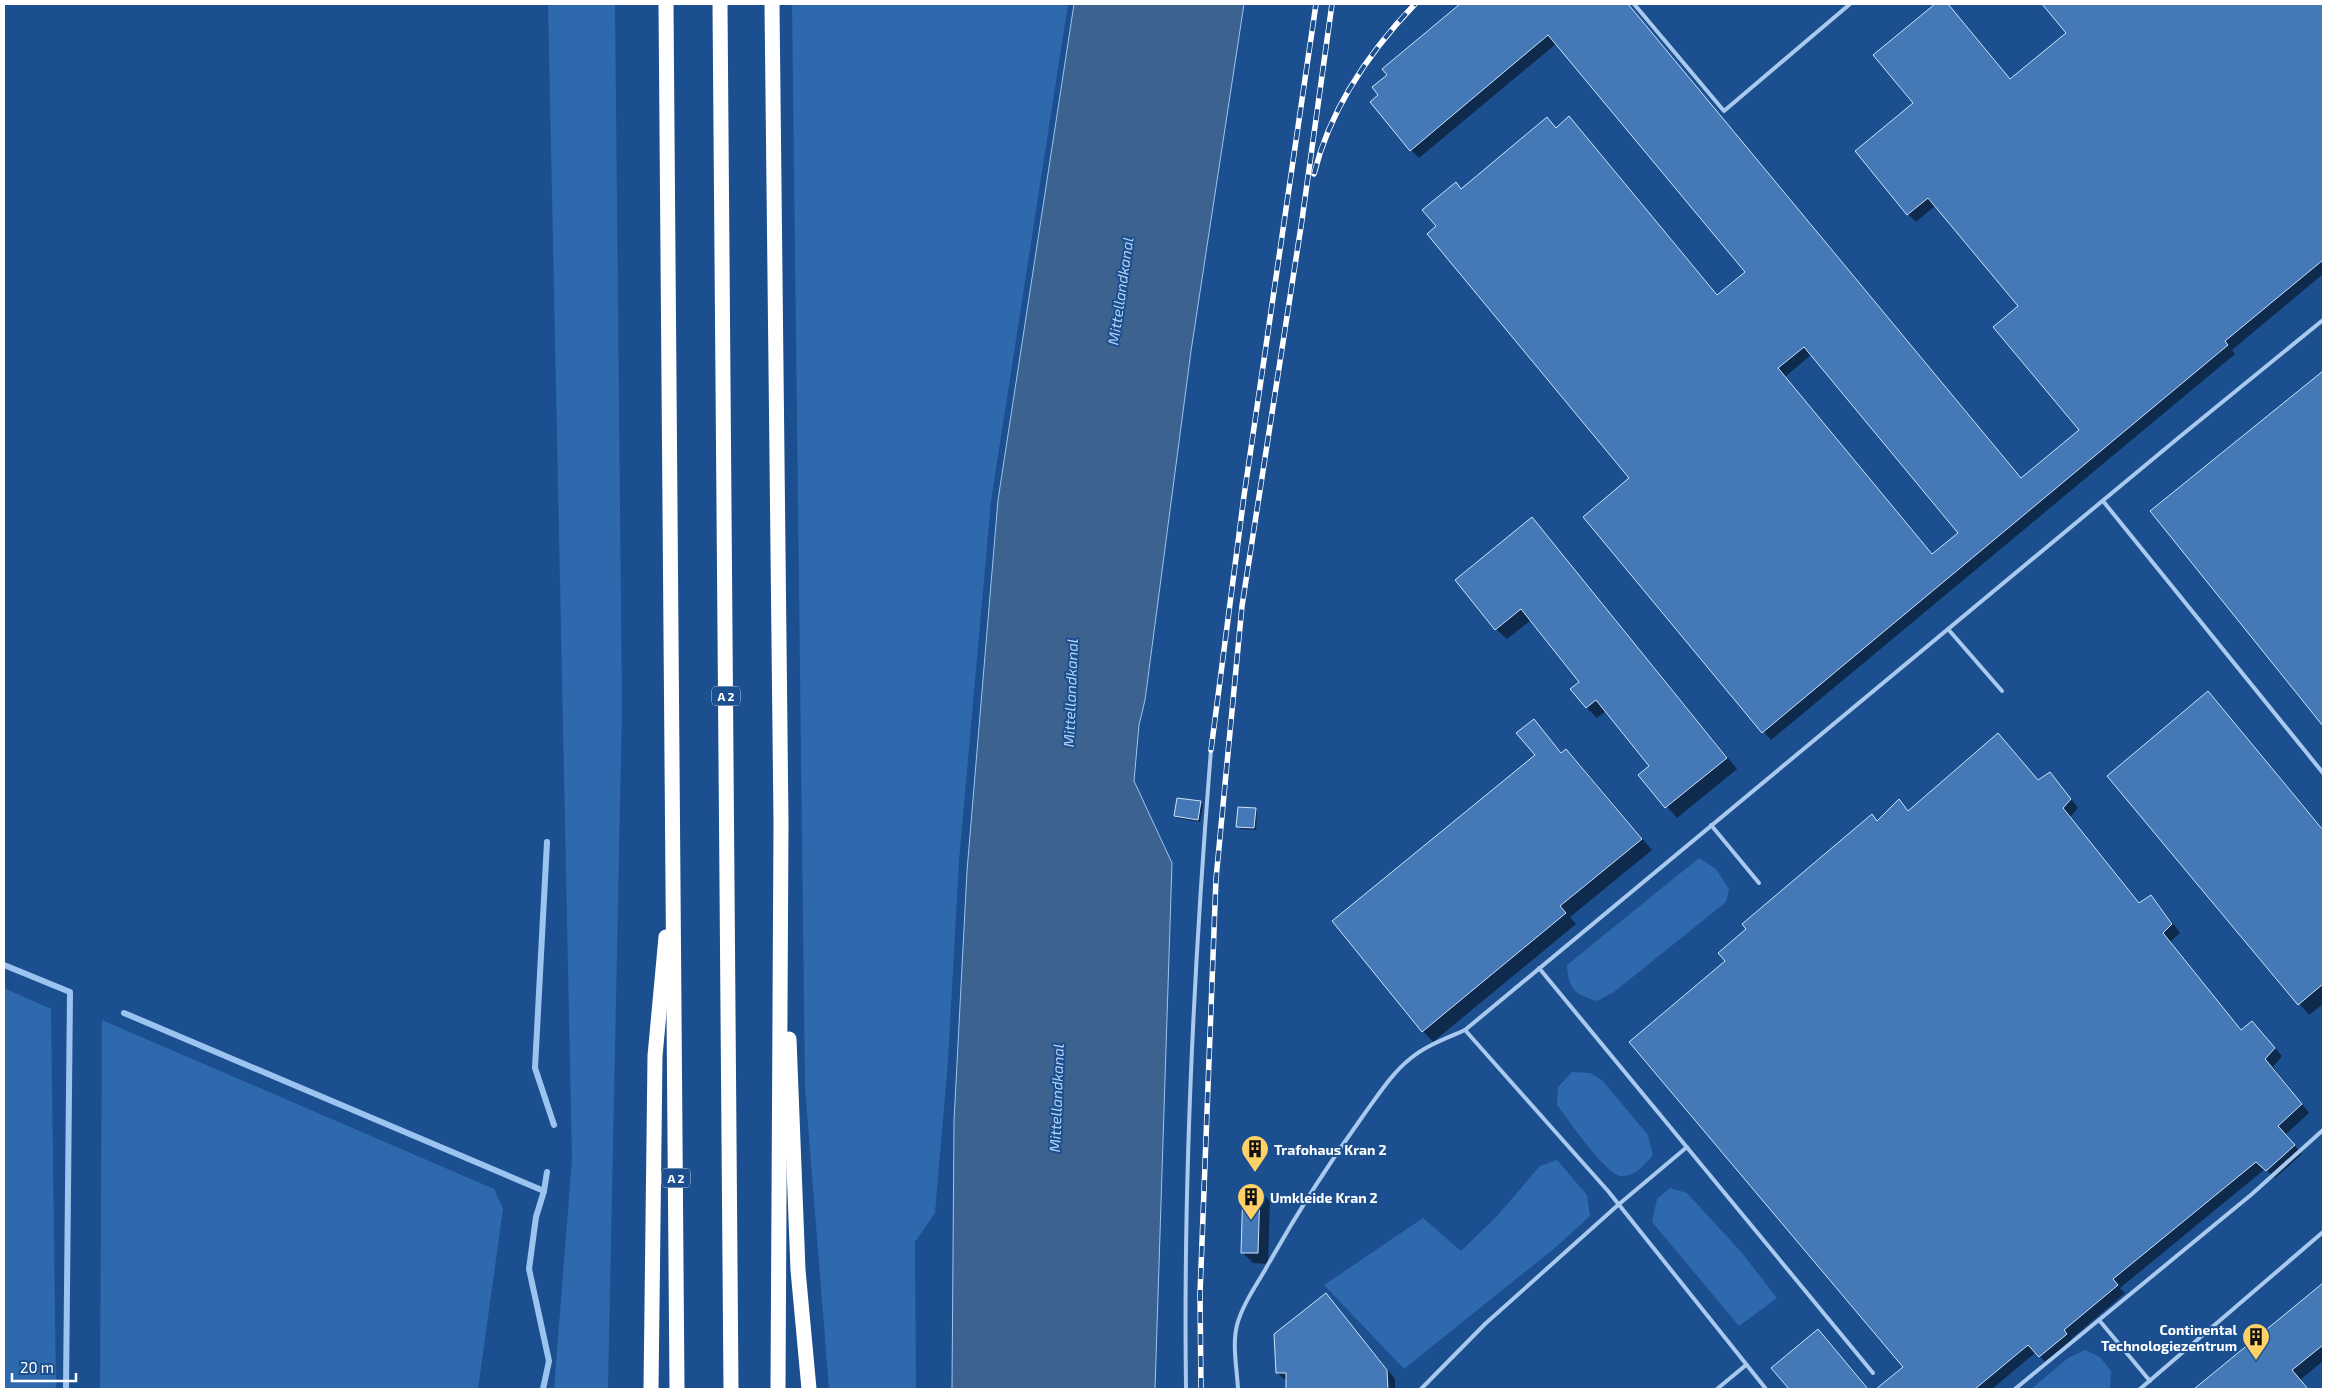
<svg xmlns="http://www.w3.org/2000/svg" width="2327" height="1393" font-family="'Exo 2',sans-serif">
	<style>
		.green { fill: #2e69ad }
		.water { fill: #3c6290; stroke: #9cc4f0 }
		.shadow { fill: #0007; fill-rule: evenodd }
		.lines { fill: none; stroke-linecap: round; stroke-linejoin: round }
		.stream { stroke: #9cc4f0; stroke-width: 6 }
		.building { fill: #4478b7; stroke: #cfe3fa; fill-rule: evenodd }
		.lane { stroke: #a9c9ee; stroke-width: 4 }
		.highway { stroke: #fff; stroke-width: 15 }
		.rail-casing { stroke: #fff; stroke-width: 5.5 }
		.rail { stroke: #1b4f8f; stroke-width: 4; stroke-dasharray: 11; stroke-linecap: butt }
		.labels { text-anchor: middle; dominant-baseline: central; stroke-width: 4; stroke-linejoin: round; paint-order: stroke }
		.shield { fill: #1b4f8f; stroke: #bbcadd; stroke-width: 1 }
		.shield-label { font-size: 12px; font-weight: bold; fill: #fff }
		.poi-label { font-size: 14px; font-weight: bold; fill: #fff; stroke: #1b4f8f; text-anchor: start }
		.water-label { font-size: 15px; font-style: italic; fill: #b5d3f5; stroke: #1b4f8f }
	</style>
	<rect width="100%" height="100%" fill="#1b4f8f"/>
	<g class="green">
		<path d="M 548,4 L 615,4 L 622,708 L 608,1389 L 554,1389 L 572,1159 Z"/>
		<path d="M 792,4 L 1068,4 L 991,501 L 959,861 L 948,1061 L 935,1213 L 915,1242 L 916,1389 L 829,1389 L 805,1087 Z"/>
		<path d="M 1699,858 L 1716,869 L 1729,889 L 1726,902 L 1614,992 L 1597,1001 C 1573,993 1569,990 1567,965 Z"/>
		<path d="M 4,988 L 51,1009 L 56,1389 L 4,1389 Z"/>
		<path d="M 102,1020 L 494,1189 L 503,1209 L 478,1389 L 100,1389 Z"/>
		<path d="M 1572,1072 L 1590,1073 L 1602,1080 L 1648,1135 L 1653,1155 C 1645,1164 1635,1177 1621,1176 C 1605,1174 1568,1119 1557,1105 L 1558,1087 Z"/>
		<path d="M 1557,1160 L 1587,1195 L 1590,1216 L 1556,1247 L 1404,1369 L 1324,1285 L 1423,1218 L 1461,1251 L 1497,1216 L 1540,1166 Z"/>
		<path d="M 1670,1188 L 1687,1193 L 1742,1253 L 1777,1298 L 1739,1326 L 1652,1222 L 1657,1199 Z"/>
		<path d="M 2085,1350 L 2100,1357 L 2111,1371 L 2110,1389 L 2031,1389 L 2068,1358 Z"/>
	</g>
	<path class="water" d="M 1074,4 L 1244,4 L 1191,351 L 1145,700 L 1139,725 L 1134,781 L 1172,863 L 1155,1389 L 952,1389 L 954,1121 L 967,871 L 998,500 Z"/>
	<g class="shadow">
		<path d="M 1463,4 L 1628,4 L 2022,479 L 2080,430 L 2020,306 L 1936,205 L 1916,222 L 1908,214 L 1915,103 L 1875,55 L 1937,4 L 1947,4 L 1950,7 L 2011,80 L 2068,33 L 2044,4 L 2323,4 L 2323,274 L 2232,350 L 2235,354 L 1771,740 L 1585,517 L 1631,478 L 1438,227 L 1462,190 L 1556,129 L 1577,126 L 1718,296 L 1746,272 L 1557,43 L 1419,158 L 1411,150 L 1380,95 L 1389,75 L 1384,69 ZM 1812,354 L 1960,533 L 1933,555 L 1785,377 Z"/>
		<path d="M 2323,372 L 2323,724 L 2152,511 Z"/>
		<path d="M 1532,519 L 1737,769 L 1677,818 L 1640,775 L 1651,766 L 1606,711 L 1597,718 L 1586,707 L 1581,682 L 1531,620 L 1507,639 L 1496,629 Z"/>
		<path d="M 2208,693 L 2323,829 L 2323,1004 L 2309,1015 L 2109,776 Z"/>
		<path d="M 1534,721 L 1563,754 L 1566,751 L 1577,761 L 1652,850 L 1570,917 L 1576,924 L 1433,1042 L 1423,1031 L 1536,755 Z"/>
		<path d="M 2006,743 L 2039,781 L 2050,774 L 2057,781 L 2078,808 L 2070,817 L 2140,904 L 2151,897 L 2159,905 L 2180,933 L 2170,942 L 2242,1031 L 2252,1022 L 2282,1056 L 2273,1067 L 2309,1113 L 2285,1135 L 2302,1154 L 2275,1178 L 2265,1169 L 2120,1288 L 2125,1293 L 2071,1339 L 2074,1342 L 2047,1364 L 2036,1352 L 1992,1389 L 1878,1389 L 1905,1367 L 1727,961 L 1899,801 L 1909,811 Z"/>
		<path d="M 1201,803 L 1203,805 L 1200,822 L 1178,818 L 1176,816 Z"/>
		<path d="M 1255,809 L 1257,812 L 1256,830 L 1240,829 L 1238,826 Z"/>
		<path d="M 1259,1190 L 1270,1201 L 1268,1264 L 1253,1263 L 1243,1253 Z"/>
		<path d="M 2323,1284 L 2323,1361 L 2300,1380 L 2308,1389 L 2197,1389 Z"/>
		<path d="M 1326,1294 L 1395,1379 L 1395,1389 L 1288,1389 L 1287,1381 L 1277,1373 Z"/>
		<path d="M 1826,1338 L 1868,1389 L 1791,1389 L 1773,1368 Z"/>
	</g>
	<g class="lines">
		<g class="stream">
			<path d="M 547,842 L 535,1068 L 554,1125"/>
			<path d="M 4,965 L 70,992 L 66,1389"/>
			<path d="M 124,1013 L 544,1191 L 536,1217 L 529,1269 L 549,1361 L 543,1389"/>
			<path d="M 544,1191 L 547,1172"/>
		</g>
	</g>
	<g class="building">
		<path d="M 1460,4 L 1628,4 L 2021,478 L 2079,430 L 1993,327 L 2018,306 L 1928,198 L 1907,215 L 1855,151 L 1913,103 L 1873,55 L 1935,4 L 1948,4 L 2010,79 L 2066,33 L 2042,4 L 2323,4 L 2323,260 L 2225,341 L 2228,345 L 1762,733 L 1583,517 L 1629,478 L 1427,234 L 1436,226 L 1422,210 L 1456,182 L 1461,189 L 1547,117 L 1556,128 L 1569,116 L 1717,295 L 1745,272 L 1548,35 L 1410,151 L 1370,102 L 1378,95 L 1372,87 L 1387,75 L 1382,69 ZM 1804,347 L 1958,533 L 1932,554 L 1778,368 Z"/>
		<path d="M 2323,371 L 2323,726 L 2150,511 Z"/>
		<path d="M 1532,517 L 1727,758 L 1665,808 L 1638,775 L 1649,766 L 1596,700 L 1586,708 L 1570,689 L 1579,682 L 1521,609 L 1495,630 L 1455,580 Z"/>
		<path d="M 2208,691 L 2323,830 L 2323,984 L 2298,1005 L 2107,776 Z"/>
		<path d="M 1534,719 L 1561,753 L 1566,749 L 1642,839 L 1560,906 L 1566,913 L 1422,1032 L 1332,921 L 1535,755 L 1516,733 Z"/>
		<path d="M 1998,733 L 2038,780 L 2050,772 L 2071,799 L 2063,808 L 2139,903 L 2151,895 L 2172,924 L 2163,933 L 2241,1030 L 2252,1021 L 2275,1048 L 2265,1059 L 2302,1104 L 2278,1126 L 2295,1145 L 2266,1171 L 2256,1162 L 2113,1279 L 2118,1285 L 2064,1330 L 2067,1334 L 2039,1357 L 2028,1345 L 1975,1389 L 1876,1389 L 1903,1367 L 1629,1042 L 1725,961 L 1718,953 L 1746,929 L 1742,924 L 1872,814 L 1877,821 L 1899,799 L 1908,811 Z"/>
		<path d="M 1177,798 L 1201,801 L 1198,820 L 1174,816 Z"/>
		<path d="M 1238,807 L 1256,808 L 1254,828 L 1236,827 Z"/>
		<path d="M 1243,1188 L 1260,1189 L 1258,1253 L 1241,1253 Z"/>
		<path d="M 2323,1283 L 2323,1345 L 2292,1370 L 2308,1389 L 2194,1389 Z"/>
		<path d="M 1326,1293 L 1387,1370 L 1388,1389 L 1286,1389 L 1286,1373 L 1276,1373 L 1274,1334 Z"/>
		<path d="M 1818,1329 L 1868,1389 L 1789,1389 L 1771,1368 Z"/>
	</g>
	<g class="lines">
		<g class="lane">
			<path d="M 1634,4 L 1724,111 L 1850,4"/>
			<path d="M 2103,501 L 2323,773"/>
			<path d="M 1948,629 L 2002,691"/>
			<path d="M 1711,825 L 1759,883"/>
			<path d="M 1539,968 L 1873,1373"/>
			<path d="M 2099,1320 L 2150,1381"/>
			<path d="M 1186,1389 C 1183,1176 1194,962 1211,750"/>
			<path d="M 1238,1389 C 1237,1369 1232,1345 1237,1325 C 1242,1306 1255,1287 1265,1270 C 1295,1216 1329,1163 1365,1113 C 1379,1094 1392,1073 1411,1058 C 1427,1045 1447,1038 1465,1030"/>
			<path d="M 1421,1389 L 1485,1324 L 1618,1205 L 1687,1147"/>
			<path d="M 1717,1389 L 1746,1365"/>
			<path d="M 1766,1389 L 1608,1191 L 1465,1030 L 2177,439 L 2323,320"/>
			<path d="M 2015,1389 L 2252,1194 L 2323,1130"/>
			<path d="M 2140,1389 L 2323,1232"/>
		</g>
		<g class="highway">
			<path d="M 666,4 L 677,1389"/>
			<path d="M 720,4 L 731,1389"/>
			<path d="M 772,4 L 781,823 L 778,1389"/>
			<path d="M 789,1039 L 798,1270 L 809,1389"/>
			<path d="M 651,1389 L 655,1056 L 666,937"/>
		</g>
		<defs>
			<g id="rail">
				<path d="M 1314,174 C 1330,109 1370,51 1415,4"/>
				<path d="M 1211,750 L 1244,496 L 1316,4"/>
				<path d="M 1201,1389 L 1200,1294 L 1216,879 L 1242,606 L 1302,220 L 1332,4"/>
			</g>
		</defs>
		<use href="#rail" class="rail-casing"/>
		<use href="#rail" class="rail"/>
	</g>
	<defs>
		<symbol id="building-pin" viewBox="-11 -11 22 30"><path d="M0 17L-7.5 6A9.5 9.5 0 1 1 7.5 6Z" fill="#ffd166" stroke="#1b4f8f"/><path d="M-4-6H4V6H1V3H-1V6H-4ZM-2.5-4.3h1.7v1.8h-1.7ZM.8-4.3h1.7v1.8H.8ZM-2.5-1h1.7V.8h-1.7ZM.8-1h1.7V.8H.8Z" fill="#111"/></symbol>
	</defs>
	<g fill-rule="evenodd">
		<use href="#building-pin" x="1239" y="1133" width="32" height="43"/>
		<use href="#building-pin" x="1235" y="1181" width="32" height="43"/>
		<use href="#building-pin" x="2240" y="1321" width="32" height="43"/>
	</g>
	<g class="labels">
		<g class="shield">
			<rect x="712" y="686.5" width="28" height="19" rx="4"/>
			<rect x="662" y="1168.5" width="28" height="19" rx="4"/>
		</g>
		<g class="shield-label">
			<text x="726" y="696">A 2</text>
			<text x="676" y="1178">A 2</text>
		</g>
		<g class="poi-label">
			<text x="1274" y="1149">Trafohaus Kran 2</text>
			<text x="1270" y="1197">Umkleide Kran 2</text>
			<text x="2237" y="1329" text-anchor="end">Continental<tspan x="2237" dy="16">Technologiezentrum</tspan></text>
		</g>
		<g class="water-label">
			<text transform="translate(1120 291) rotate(-82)">Mittellandkanal</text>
			<text transform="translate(1070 693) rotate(-88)">Mittellandkanal</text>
			<text transform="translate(1056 1098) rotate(-88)">Mittellandkanal</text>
		</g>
	</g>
	<rect width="2327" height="1393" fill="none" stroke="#ffffff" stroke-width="10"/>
	<path d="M12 1373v8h64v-8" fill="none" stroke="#ffffff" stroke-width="2.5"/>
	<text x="20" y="1373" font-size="15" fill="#ffffff" stroke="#1b4f8f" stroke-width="4" paint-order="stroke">20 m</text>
</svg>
